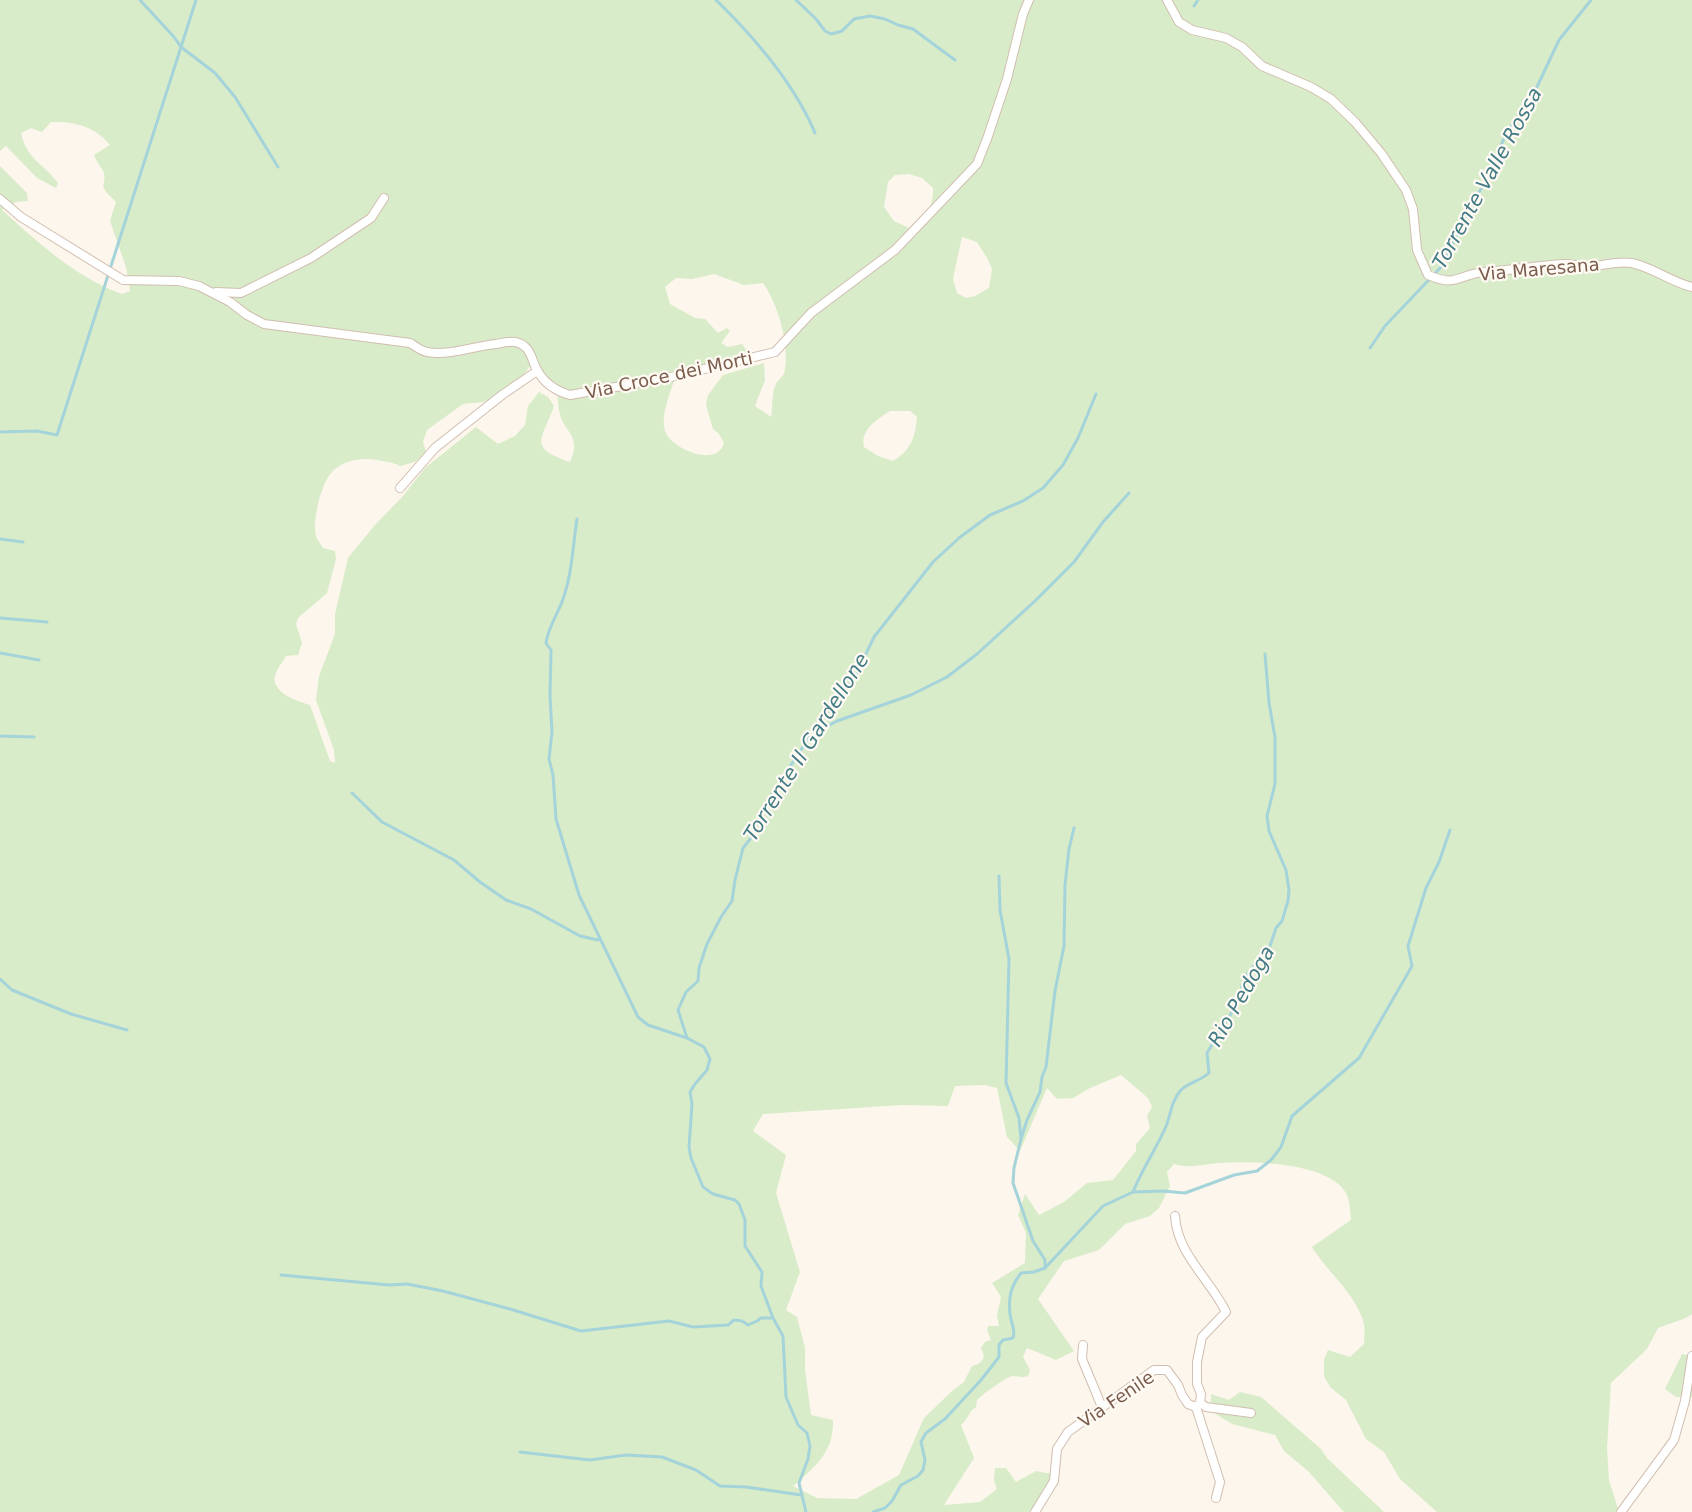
<svg xmlns="http://www.w3.org/2000/svg" width="1692" height="1512" font-family="'DejaVu Sans',sans-serif">
	<style>
		.green { fill: #d8ecc9; fill-rule: evenodd }
		.lines { fill: none; stroke-linecap: round; stroke-linejoin: round }
		.stream { stroke: #a5d3da; stroke-width: 3 }
		.minor-casing { stroke: #d1beb0; stroke-width: 10 }
		.minor { stroke: #fff; stroke-width: 8 }
		.labels { text-anchor: middle; dominant-baseline: central; stroke-width: 4.5; stroke-linejoin: round; paint-order: stroke }
		.street-label { font-size: 18px; fill: #7a5c4d; stroke: #fffaf3 }
		.water-label { font-size: 20px; font-style: italic; fill: #437c86; stroke: #fffaf3 }
	</style>
	<rect width="100%" height="100%" fill="#fdf6ec"/>
	<g class="green">
		<path d="M 0,0 L 1692,0 L 1692,1314 L 1686,1318 L 1658,1328 L 1647,1349 L 1611,1383 L 1607,1448 L 1609,1480 L 1619,1512 L 1437,1512 L 1400,1479 L 1384,1452 L 1366,1439 L 1346,1400 L 1330,1387 L 1324,1376 L 1324,1360 L 1328,1350 L 1350,1357 L 1364,1344 C 1364,1338 1365,1331 1364,1325 C 1359,1297 1327,1272 1312,1247 L 1351,1220 C 1350,1211 1350,1201 1346,1193 C 1328,1162 1252,1161 1220,1163 C 1203,1164 1191,1169 1174,1164 L 1167,1172 L 1170,1186 L 1159,1208 L 1150,1216 L 1125,1224 L 1099,1250 L 1064,1261 L 1038,1299 L 1074,1351 L 1056,1360 L 1027,1348 L 1023,1357 L 1030,1370 L 1028,1376 C 1022,1378 1019,1376 1013,1376 C 1006,1377 983,1394 977,1400 L 976,1407 C 969,1411 968,1419 961,1425 L 974,1458 L 944,1505 L 980,1502 L 997,1489 L 994,1480 L 995,1468 L 1006,1468 L 1016,1482 L 1036,1471 L 1052,1474 L 1038,1504 L 1029,1512 L 0,1512 L 0,166 L 27,193 L 28,201 L 16,202 L 2,210 C 37,242 77,278 122,294 L 130,291 L 126,267 L 110,221 L 116,202 L 106,192 L 103,186 C 108,168 99,170 94,155 L 110,145 C 96,127 75,121 51,122 L 42,132 L 31,128 L 21,133 C 27,160 43,163 58,183 L 56,188 L 37,178 L 6,146 L 0,151 ZM 909,174 L 922,178 L 933,188 C 933,211 926,213 909,228 L 894,221 L 884,207 L 888,182 L 895,175 ZM 962,237 L 977,242 L 987,258 L 992,269 L 989,288 L 975,296 L 966,298 L 957,293 L 953,279 ZM 714,274 L 744,285 L 763,283 C 778,304 789,343 785,369 C 784,377 779,378 776,384 C 771,393 773,408 771,417 L 755,406 L 765,380 L 764,363 L 723,375 L 708,395 L 706,405 L 713,429 L 719,434 L 724,443 C 717,469 670,448 665,431 C 660,414 671,393 675,377 L 722,363 L 747,351 L 742,344 L 728,347 L 721,343 L 730,331 L 727,328 L 718,333 L 705,319 L 695,318 L 670,304 L 665,287 L 676,278 L 692,279 ZM 529,367 L 548,381 L 557,384 C 558,394 557,405 560,414 C 565,434 582,435 570,462 C 527,447 542,440 554,406 L 548,397 L 539,392 L 528,406 L 525,425 L 515,436 L 498,444 L 476,427 L 425,468 L 403,496 L 374,526 L 348,558 L 335,614 L 335,634 L 319,676 L 316,700 L 334,750 L 335,763 L 330,761 L 310,705 C 297,701 268,692 276,673 C 278,667 283,662 286,656 L 298,655 L 302,643 L 296,624 L 298,618 L 327,593 L 336,559 L 335,551 L 323,548 C 321,544 317,540 316,536 C 312,520 321,485 331,473 C 342,460 362,457 378,460 C 385,462 394,462 400,466 L 415,462 L 426,452 L 423,442 L 427,430 L 463,404 L 484,402 L 501,393 L 525,374 ZM 890,411 L 910,411 L 917,417 C 915,438 911,450 893,461 L 878,456 L 864,447 C 860,429 877,420 890,411 ZM 1121,1075 L 1148,1098 L 1152,1107 L 1147,1116 L 1150,1128 L 1136,1144 L 1136,1151 L 1113,1180 L 1087,1183 L 1064,1202 L 1039,1215 L 1025,1194 L 1018,1215 L 1026,1233 L 1025,1263 L 992,1283 L 1001,1297 L 997,1315 L 999,1326 L 988,1326 L 987,1330 L 991,1340 L 985,1342 L 981,1348 C 987,1358 982,1364 972,1366 L 964,1382 L 951,1392 L 924,1418 L 899,1475 L 856,1499 L 817,1498 L 793,1486 C 815,1467 834,1452 833,1420 L 811,1415 L 805,1370 L 805,1348 L 797,1317 L 786,1310 L 800,1272 L 776,1193 L 786,1155 L 753,1131 L 763,1114 L 903,1105 L 948,1106 L 955,1086 L 985,1085 L 997,1088 L 1007,1137 L 1020,1151 L 1047,1088 L 1057,1099 L 1073,1098 L 1090,1088 Z"/>
		<path d="M 1682,1354 L 1692,1356 L 1692,1397 L 1676,1397 L 1665,1389 Z"/>
		<path d="M 1240,1392 L 1261,1397 L 1321,1449 L 1327,1458 L 1384,1512 L 1344,1512 L 1308,1471 L 1284,1451 L 1275,1435 L 1232,1424 L 1211,1411 L 1211,1394 L 1229,1400 Z"/>
	</g>
	<g class="lines">
		<g class="stream">
			<path d="M 140,0 L 174,37 L 181,47 L 215,73 L 235,97 L 278,167"/>
			<path d="M 716,0 C 755,38 794,83 815,133"/>
			<path d="M 796,0 L 816,19 L 825,31 L 831,34 L 842,31 L 854,19 L 870,16 L 885,19 L 898,25 L 913,29 L 955,60"/>
			<path d="M 1194,6 L 1198,0"/>
			<path d="M 1370,348 L 1385,326 L 1442,266 L 1476,197 L 1492,171 L 1493,163 L 1507,132 L 1536,89 L 1559,40 L 1591,0"/>
			<path d="M 0,432 L 37,431 L 57,435 L 196,0"/>
			<path d="M 577,519 C 573,545 572,574 563,599 C 558,614 548,627 546,643 L 551,650 L 550,696 L 552,732 L 549,759 L 553,775 L 556,819 L 579,895 L 638,1017 L 648,1025 L 687,1038"/>
			<path d="M 0,539 L 23,542"/>
			<path d="M 0,618 L 47,622"/>
			<path d="M 0,653 L 39,660"/>
			<path d="M 815,730 L 824,728 L 837,721 L 911,695 L 947,677 L 977,654 L 1035,601 L 1074,562 L 1103,522 L 1129,493"/>
			<path d="M 0,736 L 34,737"/>
			<path d="M 352,793 L 382,822 L 454,860 L 480,882 L 506,900 L 531,909 L 580,936 L 598,940"/>
			<path d="M 999,876 L 1000,910 L 1009,959 L 1006,1083 L 1019,1118 L 1021,1138"/>
			<path d="M 0,979 L 12,990 L 71,1014 L 127,1030"/>
			<path d="M 1133,1192 L 1163,1191 L 1185,1193 L 1234,1175 L 1257,1171 L 1271,1160 L 1281,1147 L 1292,1116 L 1359,1058 L 1412,966 L 1408,946 L 1426,888 L 1439,862 L 1450,830"/>
			<path d="M 1045,1268 L 1045,1260 L 1033,1241 L 1013,1183 L 1014,1168 L 1021,1139 L 1027,1120 L 1040,1092 L 1042,1077 L 1046,1067 L 1055,991 L 1064,946 L 1065,885 L 1069,849 L 1074,828"/>
			<path d="M 281,1275 L 389,1285 L 407,1284 L 443,1291 L 510,1309 L 581,1331 L 669,1321 L 693,1327 L 728,1325 L 734,1320 L 742,1321 L 748,1325 L 757,1321 L 761,1318 L 773,1318"/>
			<path d="M 520,1452 L 590,1460 L 626,1455 L 662,1457 L 696,1470 L 720,1486 L 746,1487 L 801,1495"/>
			<path d="M 806,1512 L 799,1483 L 808,1459 L 810,1446 L 807,1433 L 798,1425 L 786,1397 L 783,1336 L 773,1318 L 761,1286 L 762,1272 L 745,1246 L 745,1220 L 739,1204 L 735,1200 L 713,1194 L 703,1187 L 691,1158 L 689,1147 L 692,1104 L 690,1092 L 695,1084 L 707,1070 L 710,1059 L 704,1047 L 687,1038 L 678,1010 L 686,992 L 698,981 L 699,968 L 707,944 L 721,917 L 732,901 L 735,880 L 743,848 L 751,838 L 761,811 L 814,730 L 855,677 L 874,637 L 933,562 L 959,538 L 990,515 L 1023,501 L 1043,488 L 1063,465 L 1078,438 L 1096,394"/>
			<path d="M 873,1512 L 885,1508 L 892,1501 L 901,1485 L 918,1476 L 923,1470 L 925,1460 L 921,1442 L 926,1433 L 945,1419 L 981,1380 L 999,1357 L 999,1345 L 1003,1340 L 1013,1338 C 1016,1330 1011,1323 1010,1314 C 1008,1298 1011,1286 1021,1273 L 1034,1272 L 1045,1268 L 1103,1206 L 1133,1192 C 1142,1169 1157,1148 1167,1124 C 1171,1112 1172,1100 1181,1090 C 1188,1083 1200,1081 1209,1073 L 1207,1053 L 1240,999 L 1242,985 L 1248,973 L 1269,949 L 1276,928 L 1282,921 L 1288,901 L 1289,890 L 1286,870 L 1269,831 L 1267,816 L 1275,784 L 1275,737 L 1269,703 L 1265,654"/>
		</g>
		<defs>
			<g id="minor">
				<path d="M 1167,0 L 1179,22 L 1192,30 L 1226,38 L 1242,47 L 1262,66 L 1311,87 L 1331,99 L 1355,122 L 1381,153 L 1406,190 L 1413,209 L 1417,250 L 1428,275 C 1458,288 1458,274 1485,272 C 1511,270 1537,266 1563,264 C 1574,264 1585,267 1596,266 C 1609,264 1619,261 1632,263 C 1654,268 1671,282 1692,287"/>
				<path d="M 0,199 L 21,217 L 123,280 L 179,281 L 199,286 L 230,302 L 247,315 L 264,324 L 410,343 C 415,346 421,351 427,352 C 450,356 474,346 496,344 C 502,343 510,341 515,342 C 531,345 531,359 537,370 C 544,383 556,391 570,395 L 667,378 L 775,352 L 811,313 L 895,250 L 977,164 L 987,139 L 1007,79 L 1023,14 L 1029,0"/>
				<path d="M 216,292 L 241,293 L 311,258 L 371,218 L 384,198"/>
				<path d="M 400,488 L 435,448 L 502,395 L 537,371"/>
				<path d="M 1083,1345 L 1082,1359 L 1102,1407"/>
				<path d="M 1200,1403 L 1206,1407 L 1251,1413"/>
				<path d="M 1196,1407 L 1220,1482 L 1216,1498"/>
				<path d="M 1035,1512 L 1054,1481 L 1057,1449 L 1068,1432 L 1154,1370 L 1167,1370 L 1178,1385 L 1182,1395 L 1188,1404 L 1196,1407 L 1200,1403 L 1201,1394 L 1197,1384 L 1197,1362 L 1202,1337 L 1226,1312 C 1210,1279 1177,1254 1175,1216"/>
				<path d="M 1621,1512 L 1674,1440 L 1685,1401 L 1692,1356"/>
			</g>
		</defs>
		<use href="#minor" class="minor-casing"/>
		<use href="#minor" class="minor"/>
	</g>
	<g class="labels">
		<g class="street-label">
			<text transform="translate(1539 269) rotate(-5)">Via Maresana</text>
			<text transform="translate(669 375) rotate(-12)">Via Croce dei Morti</text>
			<text transform="translate(1116 1399) rotate(-34)">Via Fenile</text>
		</g>
		<g class="water-label">
			<text transform="translate(1487 178) rotate(-61)">Torrente Valle Rossa</text>
			<text transform="translate(806 747) rotate(-58)">Torrente Il Gardellone</text>
			<text transform="translate(1241 996) rotate(-60)">Rio Pedoga</text>
		</g>
	</g>
</svg>
